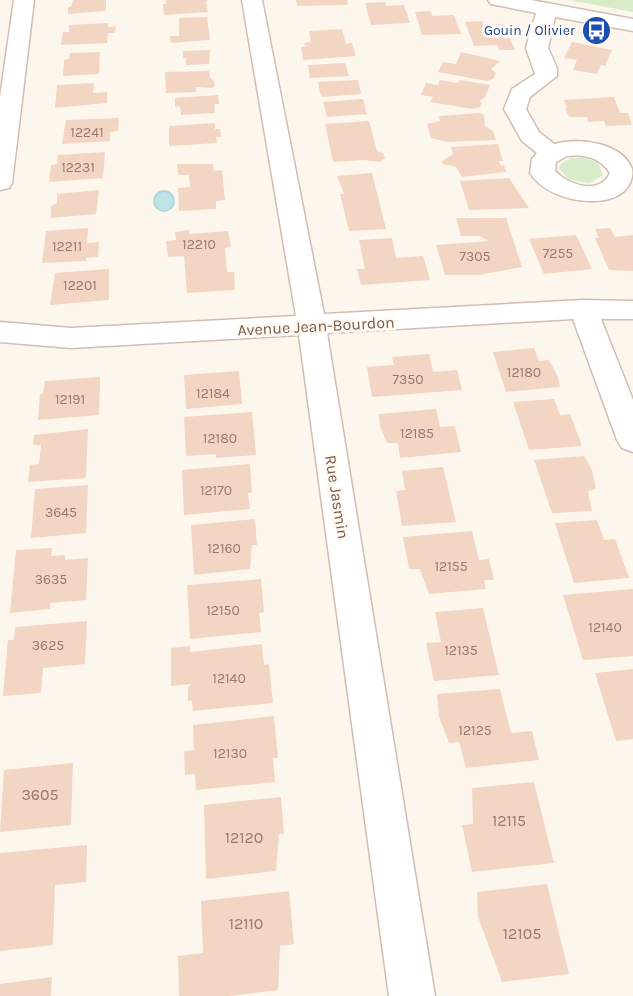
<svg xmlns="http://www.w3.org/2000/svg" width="633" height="996" font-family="Karla,sans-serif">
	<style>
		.green { fill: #d8ecc9 }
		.water { fill: #bfe3e8; stroke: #a5d3da; stroke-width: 1.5 }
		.building { fill: #f3d5c3 }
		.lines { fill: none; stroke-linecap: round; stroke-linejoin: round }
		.minor-casing { stroke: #d1beb0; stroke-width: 3 }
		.minor { fill: #fff; fill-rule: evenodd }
		.labels { text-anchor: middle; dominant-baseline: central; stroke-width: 6; stroke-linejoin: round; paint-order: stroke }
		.far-transit-label { font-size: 14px; fill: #164399; stroke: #fffaf3; text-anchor: end }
		.number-label { font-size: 14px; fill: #987a6a }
		.street-label { font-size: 16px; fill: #7a5c4d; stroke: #fffaf3 }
		.near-number-label { font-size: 16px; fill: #987a6a }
	</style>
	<rect width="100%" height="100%" fill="#fdf6ec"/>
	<g class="green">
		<path d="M 567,0 L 633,0 L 633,12 L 574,1 Z"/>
		<path d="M 571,158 L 585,158 L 598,163 L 603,175 L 590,183 L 569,180 L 559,168 L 561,164 Z"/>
	</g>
	<circle class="water" cx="164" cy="201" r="10"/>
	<g class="building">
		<path d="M 73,0 L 106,0 L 106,6 L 105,11 L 68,14 L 68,7 L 71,7 Z"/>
		<path d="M 166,0 L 208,0 L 206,2 L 208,12 L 164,15 L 163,4 L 166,4 Z"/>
		<path d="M 296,0 L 347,0 L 348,5 L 297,6 Z"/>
		<path d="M 385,2 L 386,6 L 404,5 L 410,23 L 371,25 L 365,3 Z"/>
		<path d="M 431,11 L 432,16 L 454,15 L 461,34 L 422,35 L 415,12 Z"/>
		<path d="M 207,17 L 210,40 L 171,43 L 170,36 L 179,36 L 179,18 Z"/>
		<path d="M 482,21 L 483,25 L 504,24 L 515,50 L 500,50 L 497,45 L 474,46 L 465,22 Z"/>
		<path d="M 108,23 L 108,27 L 116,26 L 115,33 L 108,33 L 107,43 L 61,45 L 63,32 L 69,32 L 69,25 Z"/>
		<path d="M 342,29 L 346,44 L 352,43 L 356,56 L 303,60 L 301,47 L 310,46 L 304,45 L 306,42 L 311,43 L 309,31 Z"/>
		<path d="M 572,42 L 612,50 L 605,66 L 601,65 L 597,74 L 573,70 L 577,60 L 564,58 Z"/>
		<path d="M 210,50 L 209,64 L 186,65 L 186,58 L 183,58 L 183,51 Z"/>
		<path d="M 100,52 L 99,74 L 63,76 L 64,60 L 69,59 L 70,53 Z"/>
		<path d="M 461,52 L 500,61 L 491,69 L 496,73 L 493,79 L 487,81 L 438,72 L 443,62 L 456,64 Z"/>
		<path d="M 345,63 L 349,76 L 310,78 L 308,65 Z"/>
		<path d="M 209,71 L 210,78 L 214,81 L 215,86 L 212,88 L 196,87 L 196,92 L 166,93 L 165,72 Z"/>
		<path d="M 358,80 L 361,94 L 323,97 L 320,93 L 318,82 Z"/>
		<path d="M 440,80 L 457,83 L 460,80 L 490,85 L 485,97 L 479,101 L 482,103 L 480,107 L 473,109 L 430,102 L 433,97 L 421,95 L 426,83 L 438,85 Z"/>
		<path d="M 94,83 L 93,93 L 107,92 L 107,103 L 55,108 L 57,85 Z"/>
		<path d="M 218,95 L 219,104 L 214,104 L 215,113 L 181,115 L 180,106 L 175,107 L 175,98 Z"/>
		<path d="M 614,97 L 620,113 L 628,113 L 632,125 L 606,126 L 604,121 L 588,122 L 587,117 L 569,117 L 565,108 L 567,108 L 564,100 Z"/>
		<path d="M 363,99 L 367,114 L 327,117 L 323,102 Z"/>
		<path d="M 479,113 L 484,115 L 485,126 L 493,131 L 496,140 L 447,142 L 431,138 L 427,124 L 440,121 L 439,116 Z"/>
		<path d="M 119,118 L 118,131 L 110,132 L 110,141 L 62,144 L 66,120 Z"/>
		<path d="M 369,121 L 377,151 L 383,153 L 385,158 L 379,162 L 364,160 L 333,162 L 325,124 Z"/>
		<path d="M 215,123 L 215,129 L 220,129 L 221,137 L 216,137 L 217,143 L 169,146 L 169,126 Z"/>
		<path d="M 498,144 L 503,161 L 499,161 L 501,166 L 504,165 L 506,172 L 462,177 L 456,167 L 443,164 L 442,161 L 453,154 L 451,147 Z"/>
		<path d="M 105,152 L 103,178 L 49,182 L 51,165 L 57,164 L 58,155 Z"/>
		<path d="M 177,164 L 213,164 L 214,171 L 222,170 L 225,200 L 216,201 L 216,209 L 179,211 L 178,188 L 190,187 L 189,175 L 178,175 Z"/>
		<path d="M 372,173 L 386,229 L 349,231 L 340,194 L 344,194 L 337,176 Z"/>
		<path d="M 509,178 L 529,208 L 469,210 L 460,181 Z"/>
		<path d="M 99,190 L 96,214 L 51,218 L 51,206 L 57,203 L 57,194 Z"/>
		<path d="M 456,218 L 506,218 L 522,267 L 478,275 L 445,275 L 436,245 L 488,241 L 480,236 L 461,236 Z"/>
		<path d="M 88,228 L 87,243 L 99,242 L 98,257 L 86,258 L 86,261 L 42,263 L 46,231 Z"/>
		<path d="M 610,228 L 615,237 L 633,235 L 633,271 L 609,270 L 595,238 L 599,238 L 595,229 Z"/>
		<path d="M 189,230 L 189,234 L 228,231 L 231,247 L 225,248 L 227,272 L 234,272 L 235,290 L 187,293 L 184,256 L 168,257 L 166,241 L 176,240 L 175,232 Z"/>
		<path d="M 576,235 L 592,269 L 544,274 L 529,239 Z"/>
		<path d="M 392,238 L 396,258 L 423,256 L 430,280 L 361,285 L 357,269 L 365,269 L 359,240 Z"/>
		<path d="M 109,269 L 109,300 L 50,305 L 55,273 Z"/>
		<path d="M 534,348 L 539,361 L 549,360 L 558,377 L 560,387 L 506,392 L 493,352 Z"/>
		<path d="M 429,354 L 433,372 L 457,370 L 462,390 L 372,397 L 367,367 L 394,365 L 392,357 Z"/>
		<path d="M 239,371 L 242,404 L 186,409 L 184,375 Z"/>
		<path d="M 100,377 L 99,415 L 38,420 L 40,394 L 43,394 L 45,381 Z"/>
		<path d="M 554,399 L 560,415 L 570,414 L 582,446 L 529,450 L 513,402 Z"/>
		<path d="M 436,409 L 440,427 L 455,426 L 461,452 L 400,458 L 398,443 L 387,443 L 380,427 L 379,414 Z"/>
		<path d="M 252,412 L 256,455 L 216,458 L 216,454 L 186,456 L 184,417 Z"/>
		<path d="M 88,429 L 86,478 L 28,482 L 30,465 L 39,464 L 41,445 L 33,445 L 34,435 Z"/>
		<path d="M 584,456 L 592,470 L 596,489 L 588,491 L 592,511 L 552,513 L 534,460 Z"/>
		<path d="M 250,464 L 252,493 L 248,493 L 250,509 L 184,515 L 182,470 Z"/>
		<path d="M 443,467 L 456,522 L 402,526 L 396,491 L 405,490 L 402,471 Z"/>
		<path d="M 88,485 L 86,533 L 31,538 L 35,489 Z"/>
		<path d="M 255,519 L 257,545 L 252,545 L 250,569 L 194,575 L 191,525 Z"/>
		<path d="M 597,520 L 604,540 L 615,539 L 629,578 L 574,583 L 555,523 Z"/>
		<path d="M 472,531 L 479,560 L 489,559 L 494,580 L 484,580 L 486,589 L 429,594 L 420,569 L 409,569 L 403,537 Z"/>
		<path d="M 52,548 L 51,556 L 65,555 L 65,560 L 88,558 L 86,600 L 50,603 L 50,609 L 10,613 L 16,550 Z"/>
		<path d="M 261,579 L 264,612 L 259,613 L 261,632 L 190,639 L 187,585 Z"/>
		<path d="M 633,589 L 633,656 L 583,660 L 563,595 Z"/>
		<path d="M 483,608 L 499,675 L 434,681 L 426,643 L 441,642 L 435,612 Z"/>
		<path d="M 87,621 L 85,664 L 43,668 L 41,693 L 3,696 L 8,640 L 14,640 L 15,627 Z"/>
		<path d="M 262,644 L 264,665 L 269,664 L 273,703 L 193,711 L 192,700 L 188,701 L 188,688 L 191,684 L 171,686 L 171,648 L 190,646 L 190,652 Z"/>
		<path d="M 633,669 L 633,739 L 616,741 L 595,673 Z"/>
		<path d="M 500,689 L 511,733 L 532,731 L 539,760 L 466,768 L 459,742 L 449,743 L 439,717 L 437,694 Z"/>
		<path d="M 274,716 L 278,758 L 273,758 L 275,782 L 196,790 L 195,774 L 185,775 L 184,751 L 194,750 L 193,725 Z"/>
		<path d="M 73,763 L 71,825 L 0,832 L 4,770 Z"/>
		<path d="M 534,782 L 554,863 L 472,872 L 462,825 L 473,824 L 472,788 Z"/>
		<path d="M 281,797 L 284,834 L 279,834 L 276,871 L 206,879 L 204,805 Z"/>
		<path d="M 87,845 L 86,882 L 55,885 L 53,945 L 0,951 L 0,853 Z"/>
		<path d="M 547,884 L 569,974 L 502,982 L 478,917 L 477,892 Z"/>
		<path d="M 289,891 L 294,944 L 280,946 L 278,990 L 230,996 L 179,996 L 178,956 L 203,953 L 201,901 Z"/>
		<path d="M 52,977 L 51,996 L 0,996 L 0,984 Z"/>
	</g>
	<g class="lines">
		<defs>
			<g id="minor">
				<path d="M 14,0 L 34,0 L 12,183 L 9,188 L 0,190 L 0,97 Z"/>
				<path d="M 242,0 L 262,0 L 324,314 L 583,300 L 633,301 L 633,319 L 601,319 L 633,400 L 633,452 L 622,448 L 617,440 L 573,319 L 327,333 L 435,996 L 389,996 L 299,335 L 71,348 L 0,342 L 0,322 L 71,328 L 296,316 Z"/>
				<path d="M 488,0 L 531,0 L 633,19 L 633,31 L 555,17 L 548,48 L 557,68 L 557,76 L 530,97 L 526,109 L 539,132 L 554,144 C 578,137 622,142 632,169 C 633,174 632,178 630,183 C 620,203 592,203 572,199 C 555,195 540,188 530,173 L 532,159 L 537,153 L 522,141 L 504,109 L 512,89 L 535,74 L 526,48 L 536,13 L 491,4 ZM 567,156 C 584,154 600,157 610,173 C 599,196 569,185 555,171 L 556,162 Z"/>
			</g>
		</defs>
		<use href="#minor" class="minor-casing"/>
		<use href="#minor" class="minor"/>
	</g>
	<defs>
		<symbol id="bus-disc" viewBox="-11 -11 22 22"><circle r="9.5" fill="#1a4fb4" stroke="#fffaf3"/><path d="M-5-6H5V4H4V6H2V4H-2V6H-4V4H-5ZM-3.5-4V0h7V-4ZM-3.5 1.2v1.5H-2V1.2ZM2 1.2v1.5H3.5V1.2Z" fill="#fff"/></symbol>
	</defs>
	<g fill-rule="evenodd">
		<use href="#bus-disc" x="580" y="14" width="33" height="33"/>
	</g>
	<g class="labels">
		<g class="far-transit-label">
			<text x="575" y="30">Gouin / Olivier</text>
		</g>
		<g class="number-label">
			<text x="87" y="132">12241</text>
			<text x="78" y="167">12231</text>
			<text x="199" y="244">12210</text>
			<text x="67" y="246">12211</text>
			<text x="558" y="253">7255</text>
			<text x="475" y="256">7305</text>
			<text x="80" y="285">12201</text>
			<text x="524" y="372">12180</text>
			<text x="408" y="379">7350</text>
			<text x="213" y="393">12184</text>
			<text x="70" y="399">12191</text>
			<text x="417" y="433">12185</text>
			<text x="220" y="438">12180</text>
			<text x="216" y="490">12170</text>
			<text x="61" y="512">3645</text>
			<text x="224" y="548">12160</text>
			<text x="451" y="566">12155</text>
			<text x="51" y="579">3635</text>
			<text x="223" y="610">12150</text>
			<text x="605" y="627">12140</text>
			<text x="48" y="645">3625</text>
			<text x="461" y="650">12135</text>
			<text x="229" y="678">12140</text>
			<text x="475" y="730">12125</text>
			<text x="230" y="753">12130</text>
		</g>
		<g class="street-label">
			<text transform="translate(316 326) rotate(-3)">Avenue Jean-Bourdon</text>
			<text transform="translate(337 497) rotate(81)">Rue Jasmin</text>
		</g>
		<g class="near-number-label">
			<text x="40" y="794">3605</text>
			<text x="509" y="820">12115</text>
			<text x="244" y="837">12120</text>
			<text x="246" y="923">12110</text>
			<text x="522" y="933">12105</text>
		</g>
	</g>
</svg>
